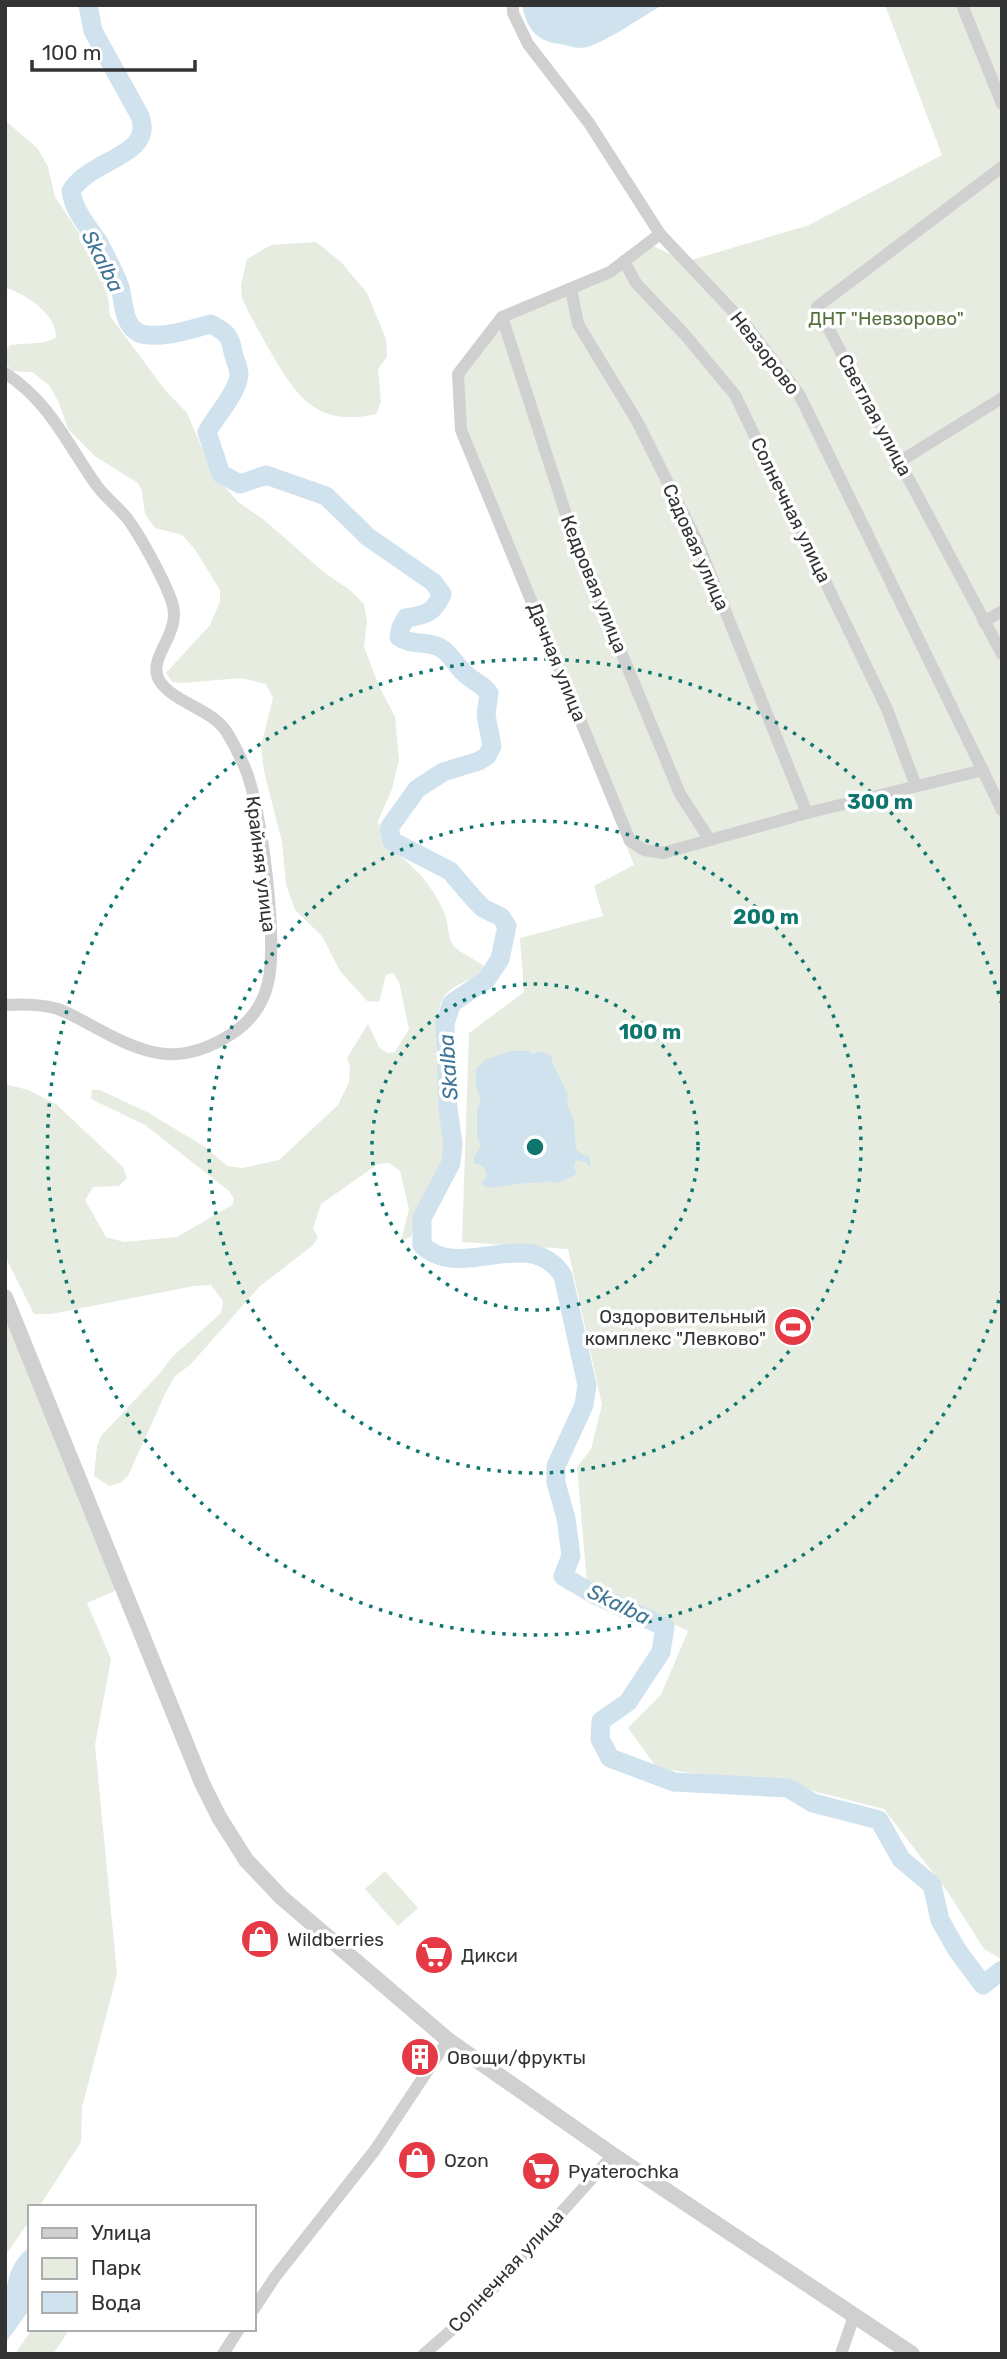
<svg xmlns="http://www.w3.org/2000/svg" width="1007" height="2359" font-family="Rubik,sans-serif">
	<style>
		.green { fill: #e6ecdf }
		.water { fill: #cfe2ee }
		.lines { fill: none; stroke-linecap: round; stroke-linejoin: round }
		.river { stroke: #cfe2ee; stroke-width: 19 }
		.minor { stroke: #d0d0d0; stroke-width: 12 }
		.tertiary { stroke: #d0d0d0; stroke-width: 16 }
		.ring { fill: none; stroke: #0f766e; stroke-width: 3.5; stroke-dasharray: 3.5 7 }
		.labels { text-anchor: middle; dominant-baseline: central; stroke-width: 7; stroke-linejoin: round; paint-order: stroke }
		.park-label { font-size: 19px; fill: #56703f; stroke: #fff }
		.street-label { font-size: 19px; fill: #333; stroke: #fff }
		.poi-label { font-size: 19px; fill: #333; stroke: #fff; text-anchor: start }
		.water-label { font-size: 21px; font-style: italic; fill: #3f7597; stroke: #fff }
		.centre { fill: #0f766e; stroke: #fff; stroke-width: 3.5 }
		.ring-label { font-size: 21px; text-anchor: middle; font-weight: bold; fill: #0f766e; stroke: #fff; stroke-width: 7; stroke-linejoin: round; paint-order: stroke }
	</style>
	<rect width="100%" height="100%" fill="#fff"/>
	<g class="green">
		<path d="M 885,5 L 1002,5 L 1002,1959 L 984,1949 L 947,1891 L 884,1809 L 813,1791 L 657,1768 L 628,1728 L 661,1695 L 688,1631 L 587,1583 L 577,1467 L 591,1449 L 602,1405 L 568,1249 L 462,1242 L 469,1033 L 524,992 L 520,938 L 603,916 L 594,886 L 634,865 L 462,438 L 462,365 L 487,327 L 523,301 L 603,279 L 654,246 L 685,262 L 809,225 L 942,155 Z"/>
		<path d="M 5,120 L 38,149 L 48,167 L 55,197 L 99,263 L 108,297 L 110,316 L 165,390 L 187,413 L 210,467 L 223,485 L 238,502 L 263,519 L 326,574 L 350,590 L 364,604 L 367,622 L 364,647 L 379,686 L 395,717 L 399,760 L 392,789 L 378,821 L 382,841 C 411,865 429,878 445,914 C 449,924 447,937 453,945 C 459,953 475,959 484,966 L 483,973 C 472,979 453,985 446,994 C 423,1022 448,1112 446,1148 C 444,1166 432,1176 426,1191 C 419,1206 416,1222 411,1237 L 401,1241 L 409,1209 L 400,1171 L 389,1163 L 378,1164 L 321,1204 L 313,1228 L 318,1238 L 312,1246 L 259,1287 L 190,1365 L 175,1376 L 166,1392 L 128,1476 L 120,1483 L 109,1486 L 94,1476 L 97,1446 L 101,1436 L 161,1372 L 171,1358 L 221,1313 L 223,1301 L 211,1285 L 194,1286 L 51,1314 L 34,1314 L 5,1256 L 5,1084 L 28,1090 L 56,1104 L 123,1167 L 127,1178 L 119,1186 L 93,1187 L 85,1200 L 106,1237 L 124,1242 L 177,1237 L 232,1205 L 234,1199 L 229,1191 L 145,1125 L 91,1099 L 92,1090 L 100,1090 L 149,1113 L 205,1147 L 227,1166 L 242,1168 L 279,1160 L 338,1105 L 349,1082 L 350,1067 L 347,1058 L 368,1024 L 379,1047 L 387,1053 L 395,1052 L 409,1029 L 399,982 L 393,973 L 386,975 L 379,1002 L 367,1001 L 340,971 L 322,936 L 295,910 L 286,884 L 282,842 L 264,771 L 261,746 L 273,698 L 266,684 L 241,678 L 183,683 L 172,682 L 166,673 L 210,625 L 220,602 L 220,590 L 194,548 L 182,535 L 155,528 L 145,514 L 142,491 L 138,483 L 96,457 L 68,429 L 59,403 L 49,385 L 32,372 L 12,371 L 6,364 L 5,353 L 10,345 C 24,343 46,345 56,337 C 56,314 26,293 5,288 Z"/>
		<path d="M 316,242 L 341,262 L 367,293 L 386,339 L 387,357 L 378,369 L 381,402 L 376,414 C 321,427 299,401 273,356 C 262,337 251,318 242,298 L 241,285 L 247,259 L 271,245 Z"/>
		<path d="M 5,1297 L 124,1587 L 87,1603 L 111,1659 L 95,1745 L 117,1974 L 82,2107 L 81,2142 L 39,2207 L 30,2207 L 30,2220 L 5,2256 Z"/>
		<path d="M 385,1871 L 418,1908 L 398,1926 L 365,1889 Z"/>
		<path d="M 32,2329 L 70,2329 L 53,2354 L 15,2354 Z"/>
	</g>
	<g class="water">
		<path d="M 522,5 L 663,5 C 645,14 599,48 581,48 C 574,48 567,45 560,44 C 535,41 527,28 522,5 Z"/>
		<path d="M 511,1051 L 528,1051 L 533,1054 C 541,1050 546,1053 552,1057 L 552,1062 L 568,1095 L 567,1104 L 574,1121 L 576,1149 L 583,1155 L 589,1156 L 591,1168 L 585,1162 L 577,1160 L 574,1164 L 576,1174 L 563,1181 L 552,1183 L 551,1180 C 541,1184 538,1182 529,1183 C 514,1183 499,1189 484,1187 L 482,1182 L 487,1176 C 486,1167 482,1165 474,1163 C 473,1156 476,1152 481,1147 L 477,1137 L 477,1111 L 481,1099 L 476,1087 L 476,1069 L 485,1060 Z"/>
		<path d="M 30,2247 L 30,2309 L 5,2343 C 5,2310 0,2268 30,2247 Z"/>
	</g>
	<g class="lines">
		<path class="river" d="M 88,5 L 93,31 L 140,116 C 155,157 91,158 71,191 C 74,212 88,226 99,243 C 106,257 115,273 120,287 C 124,302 123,329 142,334 C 164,339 190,329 211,324 C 227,333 230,335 233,352 C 234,359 239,367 239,374 C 239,391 215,417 207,432 L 221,474 L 240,484 L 266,475 L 326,496 L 368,537 L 433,582 L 442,594 C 434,613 426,615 406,618 L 401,627 L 399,637 C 411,646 428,640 441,648 C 452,655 458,669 468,676 C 476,683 482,684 489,693 L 486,715 L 492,746 L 487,756 L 479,761 L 443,772 L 417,789 L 389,828 L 392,841 L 450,871 L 474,899 L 483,908 L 501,917 L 507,926 L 500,959 L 486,980 L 452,1003 L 445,1023 L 448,1109 L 453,1143 L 451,1163 L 422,1218 L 422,1245 C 461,1283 530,1223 563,1276 L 587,1385 L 584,1405 L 556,1466 L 556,1483 L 566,1518 L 571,1556 L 563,1576 L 593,1594 L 665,1627 L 661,1652 L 628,1702 L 601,1721 L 600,1739 L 610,1758 L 674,1782 L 788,1788 L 813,1803 L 879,1820 L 901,1859 L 932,1885 L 940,1920 L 957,1950 L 983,1985 L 1002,1970"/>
		<g class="minor">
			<path d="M 513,5 L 513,13 L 528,44 L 589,123 L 660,234 L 745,324 L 799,394 L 1002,810"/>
			<path d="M 962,5 L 1002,104"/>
			<path d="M 1002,167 L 817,307 L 1002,654"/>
			<path d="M 660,234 L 610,272 L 502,317 L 458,374 L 461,430 L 630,841 L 644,850 L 663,853 L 807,813 L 983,770"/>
			<path d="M 624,261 L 636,283 L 686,336 L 735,395 L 887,709 L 916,786"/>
			<path d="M 571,289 L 578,324 L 637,421 L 697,541 L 807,813"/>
			<path d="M 502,317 L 573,536 L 680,794 L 710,840"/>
			<path d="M 5,373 C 50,402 67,444 97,486 C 106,498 117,506 126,517 C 139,533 168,586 173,606 C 180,635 147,658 159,680 C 172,702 210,708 226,731 C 233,742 240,756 245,768 C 262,808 278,942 268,983 C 263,1004 251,1021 233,1033 C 183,1066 149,1057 100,1030 C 86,1023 72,1014 58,1009 C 40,1004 23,1004 5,1005"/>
			<path d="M 899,462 L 1002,398"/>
			<path d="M 984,622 L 1002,611"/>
			<path d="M 254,2309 L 275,2277 L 375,2150 L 448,2040"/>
			<path d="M 223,2354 L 239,2329"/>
			<path d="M 424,2354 L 470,2314 L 613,2155"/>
			<path d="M 841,2354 L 854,2316"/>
		</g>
		<path class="tertiary" d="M 5,1297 L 202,1783 L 219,1817 L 246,1860 L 281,1897 L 448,2040 L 613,2155 L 912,2354"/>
	</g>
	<g class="ring">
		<circle cx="535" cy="1147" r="163"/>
		<circle cx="535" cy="1147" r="326"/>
		<path d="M1002 1290A488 488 0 1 1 1002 1004"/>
	</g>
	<defs>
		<symbol id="stadium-disc" viewBox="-11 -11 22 22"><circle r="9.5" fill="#e63946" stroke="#fff"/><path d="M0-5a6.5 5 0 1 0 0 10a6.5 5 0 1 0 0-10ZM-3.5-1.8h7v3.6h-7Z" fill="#fff"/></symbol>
		<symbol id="shop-disc" viewBox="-11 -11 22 22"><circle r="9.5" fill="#e63946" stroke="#fff"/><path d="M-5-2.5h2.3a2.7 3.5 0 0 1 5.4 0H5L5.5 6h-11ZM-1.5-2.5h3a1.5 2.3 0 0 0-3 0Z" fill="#fff"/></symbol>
		<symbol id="supermarket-disc" viewBox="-11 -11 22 22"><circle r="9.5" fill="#e63946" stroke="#fff"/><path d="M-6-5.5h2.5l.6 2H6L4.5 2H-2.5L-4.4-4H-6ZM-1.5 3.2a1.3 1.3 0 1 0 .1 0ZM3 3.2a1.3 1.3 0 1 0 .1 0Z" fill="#fff"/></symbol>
		<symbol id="building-disc" viewBox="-11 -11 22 22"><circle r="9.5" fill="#e63946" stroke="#fff"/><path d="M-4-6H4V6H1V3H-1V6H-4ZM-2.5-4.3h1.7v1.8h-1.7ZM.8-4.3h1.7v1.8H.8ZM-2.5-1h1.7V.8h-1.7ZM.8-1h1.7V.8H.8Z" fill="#fff"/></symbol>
	</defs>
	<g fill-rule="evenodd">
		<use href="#stadium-disc" x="771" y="1305" width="44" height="44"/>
		<use href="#shop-disc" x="238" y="1917" width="44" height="44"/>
		<use href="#supermarket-disc" x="412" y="1933" width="44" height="44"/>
		<use href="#building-disc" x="398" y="2035" width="44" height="44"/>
		<use href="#shop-disc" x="395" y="2138" width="44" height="44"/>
		<use href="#supermarket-disc" x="519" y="2149" width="44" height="44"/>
	</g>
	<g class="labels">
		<g class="park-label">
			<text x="886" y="318">ДНТ "Невзорово"</text>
		</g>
		<g class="street-label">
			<text transform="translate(765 353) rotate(52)">Невзорово</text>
			<text transform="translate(875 415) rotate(62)">Светлая улица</text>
			<text transform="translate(791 510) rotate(64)">Солнечная улица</text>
			<text transform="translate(696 547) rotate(66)">Садовая улица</text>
			<text transform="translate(594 584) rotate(68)">Кедровая улица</text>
			<text transform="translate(557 662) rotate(68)">Дачная улица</text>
			<text transform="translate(261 864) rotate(83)">Крайняя улица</text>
			<text transform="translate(506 2271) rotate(-47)">Солнечная улица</text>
		</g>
		<g class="poi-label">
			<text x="766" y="1316" text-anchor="end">Оздоровительный<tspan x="766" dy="22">комплекс "Левково"</tspan></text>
			<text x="287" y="1939">Wildberries</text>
			<text x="461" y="1955">Дикси</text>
			<text x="447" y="2057">Овощи/фрукты</text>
			<text x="444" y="2160">Ozon</text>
			<text x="568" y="2171">Pyaterochka</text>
		</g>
		<g class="water-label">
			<text transform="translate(103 261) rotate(63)">Skalba</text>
			<text transform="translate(448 1067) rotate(-94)">Skalba</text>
			<text transform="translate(619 1604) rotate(26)">Skalba</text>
		</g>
	</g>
	<circle cx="535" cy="1147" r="10" class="centre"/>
	<g class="ring-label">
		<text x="880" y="809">300 m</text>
		<text x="766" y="924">200 m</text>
		<text x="650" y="1039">100 m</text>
	</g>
	<rect width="1007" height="2359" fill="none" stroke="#333333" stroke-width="14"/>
	<rect x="28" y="2205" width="228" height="126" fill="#ffffff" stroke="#adadad" stroke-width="2"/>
	<rect x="42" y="2228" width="35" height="10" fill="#d0d0d0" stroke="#adadad" stroke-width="2"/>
	<text x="91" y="2240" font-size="21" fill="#333333">Улица</text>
	<rect x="42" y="2258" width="35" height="21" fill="#e6ecdf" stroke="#adadad" stroke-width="2"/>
	<text x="91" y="2275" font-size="21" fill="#333333">Парк</text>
	<rect x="42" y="2292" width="35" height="21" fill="#cfe2ee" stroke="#adadad" stroke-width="2"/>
	<text x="91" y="2310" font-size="21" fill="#333333">Вода</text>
	<path d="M32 60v10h163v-10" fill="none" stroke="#333333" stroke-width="3.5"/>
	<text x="42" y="60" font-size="21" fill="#333333" stroke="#ffffff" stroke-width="5" paint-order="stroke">100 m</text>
</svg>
